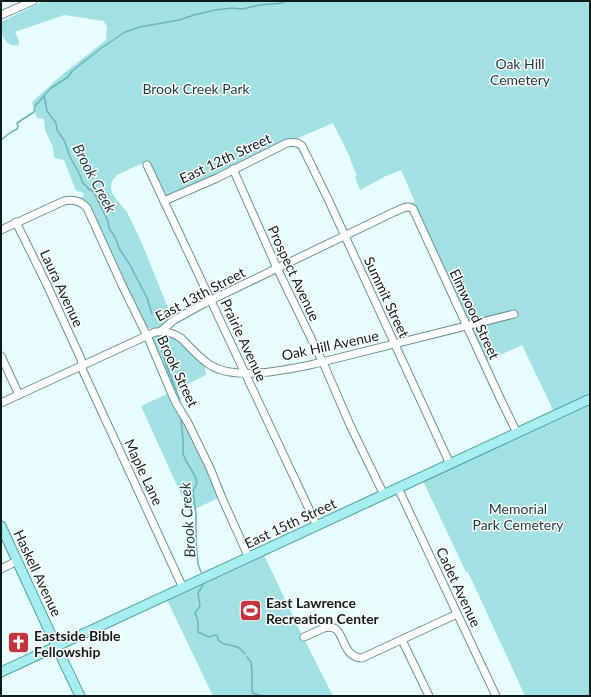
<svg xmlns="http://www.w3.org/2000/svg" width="591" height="697" font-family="Lato,sans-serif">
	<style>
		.green { fill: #a1e1e4 }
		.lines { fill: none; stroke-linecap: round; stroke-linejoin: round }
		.stream { stroke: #69b3b6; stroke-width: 1.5 }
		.minor-casing { stroke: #6c8f90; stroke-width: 9 }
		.major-casing { stroke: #4b9c9f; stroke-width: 11 }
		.minor { stroke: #fff; stroke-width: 7 }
		.major { stroke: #a7eef0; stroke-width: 9 }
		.labels { text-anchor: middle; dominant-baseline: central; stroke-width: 3; stroke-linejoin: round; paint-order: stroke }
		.park-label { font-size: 14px; fill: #163a3c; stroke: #fff }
		.street-label { font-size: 14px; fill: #0d1b1b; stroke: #fff }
		.poi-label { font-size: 14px; font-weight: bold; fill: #0d1b1b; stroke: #fff; text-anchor: start }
		.water-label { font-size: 15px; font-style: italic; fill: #183c3e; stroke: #fff }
	</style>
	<rect width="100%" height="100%" fill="#e7fdfe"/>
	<g class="green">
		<path d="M 44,1 L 590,1 L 590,396 L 554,412 L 522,345 L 485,362 L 472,331 L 473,328 L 468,323 L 412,203 L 415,202 L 401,170 L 386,176 L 360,190 L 355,177 L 357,176 L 350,159 L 351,159 L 333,123 L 298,138 L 166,197 L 148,162 L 136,166 L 117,175 L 112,181 L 111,188 L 112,193 L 116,199 L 127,212 L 143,246 L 168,308 C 169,312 170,317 167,321 C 163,328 153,331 147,327 L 78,199 L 84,196 L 82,192 L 76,191 L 64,160 L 54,158 L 53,147 L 45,130 L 44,119 L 37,118 L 32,102 L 63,74 L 106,40 L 107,27 L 104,21 L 64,15 L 15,32 L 19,41 L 19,45 C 16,45 14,46 12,45 C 2,42 1,30 1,22 Z"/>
		<path d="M 162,334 L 172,336 L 180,340 L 204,364 L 206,375 L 173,391 L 152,340 C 152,334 158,335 162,334 Z"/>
		<path d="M 169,393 L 208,470 L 220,497 L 189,512 L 141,406 Z"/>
		<path d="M 590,403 L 590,696 L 525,696 L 468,572 L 466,572 L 423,481 Z"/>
		<path d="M 264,555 L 302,635 L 333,696 L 213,696 L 167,600 Z"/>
	</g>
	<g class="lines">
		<g class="stream">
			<path d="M 44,95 L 47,111 L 56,123 L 57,130 L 64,140 L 70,157 L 79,173 L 83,183 L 89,189 L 94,192 L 98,201 L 108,221 L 109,228 L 115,237 L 119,248 L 130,265 L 147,298 L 152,314"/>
			<path d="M 1,140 L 11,132 L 17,129 L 18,126 L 17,123 L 34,112 L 35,106 L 51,88 L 68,77 L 72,71 L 100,49 L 125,32 L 140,27 L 179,20 L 194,15 L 215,10 L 232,8 L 242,9 L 260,5 L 283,3 L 285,1"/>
			<path d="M 160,345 C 165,364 173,382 180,400"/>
			<path d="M 181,421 L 183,438 L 183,453 L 185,459 L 195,476 L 197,483 L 193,491 L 196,515 L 196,542 L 198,564 L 201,572"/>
			<path d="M 203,585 L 198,593 L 200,606 L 195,613 L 198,621 L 198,632 L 209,637 L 216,635 L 218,637 L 218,640 C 223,646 230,644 237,647 C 240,648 242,651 245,654"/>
			<path d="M 247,657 L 251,662 L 252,673 L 252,691 L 253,693 L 261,696"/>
		</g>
		<defs>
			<g id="minor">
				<path d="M 1,15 L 33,1"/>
				<path d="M 147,165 L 317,526"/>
				<path d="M 233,169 L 277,268 L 325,367 L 350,425 L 384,495"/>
				<path d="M 164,201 L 217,178 L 287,143 C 293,142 298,142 302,146 L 328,199 L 450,464"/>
				<path d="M 16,222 L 47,285 L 81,359 L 83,371 L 183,588"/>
				<path d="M 1,230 L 64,201 C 74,199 81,201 87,208 L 122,285 L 149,340 L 171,392 L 176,403 L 188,423 L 210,468 L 222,498 L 249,558"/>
				<path d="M 161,331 L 174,320 L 205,303 L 394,212 C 400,210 407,204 413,209 L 500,398 L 517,433"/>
				<path d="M 1,356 L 19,395"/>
				<path d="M 1,403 L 155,332 C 165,331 172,332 181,338 C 190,347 199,358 210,365 C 235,381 286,370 314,364 L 514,314"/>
				<path d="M 398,488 L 496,696"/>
				<path d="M 1,569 L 17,561"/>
				<path d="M 304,637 L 324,628 C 347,621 338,657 362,658 L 457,614"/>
				<path d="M 402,640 L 429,696"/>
			</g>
			<g id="major">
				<path d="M 1,526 L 59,652 L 80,696"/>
				<path d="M 1,672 L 590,399"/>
			</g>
		</defs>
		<use href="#minor" class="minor-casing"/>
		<use href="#major" class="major-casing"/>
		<use href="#minor" class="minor"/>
		<use href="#major" class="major"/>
	</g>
	<defs>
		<symbol id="stadium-square" viewBox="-11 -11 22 22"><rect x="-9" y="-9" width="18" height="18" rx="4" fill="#c4343f" stroke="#fff"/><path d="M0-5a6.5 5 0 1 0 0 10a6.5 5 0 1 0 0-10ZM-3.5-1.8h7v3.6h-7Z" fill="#fff"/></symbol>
		<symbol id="church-square" viewBox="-11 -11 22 22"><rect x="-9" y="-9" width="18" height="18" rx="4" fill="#c4343f" stroke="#fff"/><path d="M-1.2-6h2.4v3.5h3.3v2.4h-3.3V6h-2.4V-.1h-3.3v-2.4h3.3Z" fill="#fff"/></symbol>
	</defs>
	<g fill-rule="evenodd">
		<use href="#stadium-square" x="238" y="598" width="25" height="25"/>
		<use href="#church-square" x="6" y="630" width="25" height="25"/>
	</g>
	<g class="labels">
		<g class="park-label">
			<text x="520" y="63">Oak Hill<tspan x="520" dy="16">Cemetery</tspan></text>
			<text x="196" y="88">Brook Creek Park</text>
			<text x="518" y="508">Memorial<tspan x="518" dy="16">Park Cemetery</tspan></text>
		</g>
		<g class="street-label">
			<text transform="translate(225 158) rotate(-25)">East 12th Street</text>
			<text transform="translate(294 273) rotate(65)">Prospect Avenue</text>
			<text transform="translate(62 288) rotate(65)">Laura Avenue</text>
			<text transform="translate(200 294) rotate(-28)">East 13th Street</text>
			<text transform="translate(387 297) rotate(65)">Summit Street</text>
			<text transform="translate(475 314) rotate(65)">Elmwood Street</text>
			<text transform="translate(244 340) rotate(65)">Prairie Avenue</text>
			<text transform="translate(330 345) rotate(-12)">Oak Hill Avenue</text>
			<text transform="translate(178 371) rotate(65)">Brook Street</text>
			<text transform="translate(144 472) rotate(65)">Maple Lane</text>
			<text transform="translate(290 523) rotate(-25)">East 15th Street</text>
			<text transform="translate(38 573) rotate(65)">Haskell Avenue</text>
			<text transform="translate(459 587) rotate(65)">Cadet Avenue</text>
		</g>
		<g class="poi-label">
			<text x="266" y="602">East Lawrence<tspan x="266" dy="16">Recreation Center</tspan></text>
			<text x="34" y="635">Eastside Bible<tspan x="34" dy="16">Fellowship</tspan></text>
		</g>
		<g class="water-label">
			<text transform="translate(95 178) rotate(62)">Brook Creek</text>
			<text transform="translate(187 520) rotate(-94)">Brook Creek</text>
		</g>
	</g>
	<rect width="591" height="697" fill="none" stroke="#0d1b1b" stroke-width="4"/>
</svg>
